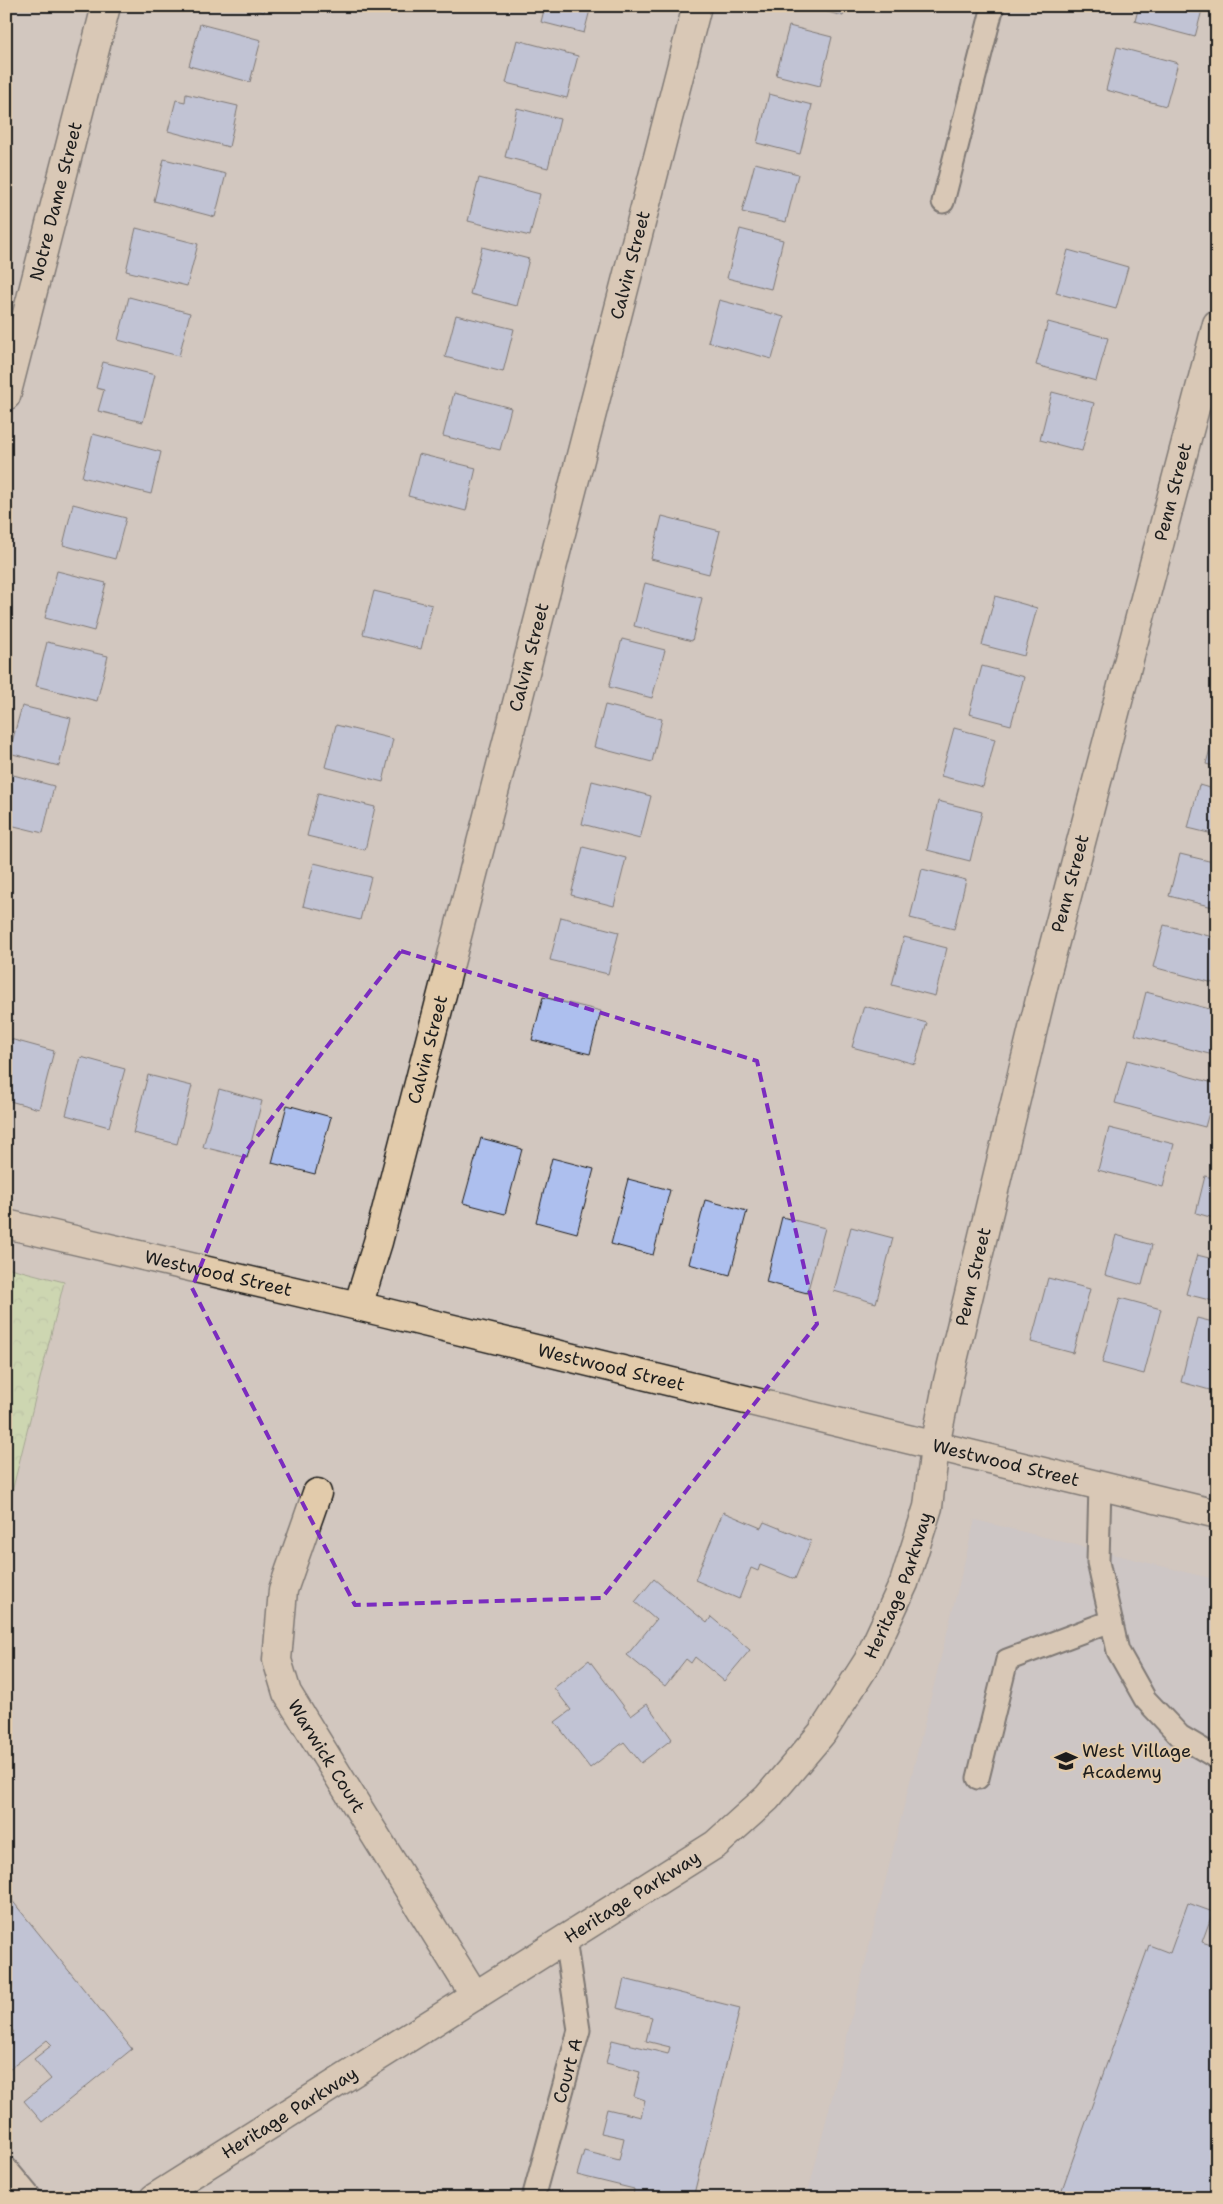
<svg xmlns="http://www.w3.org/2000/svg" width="1223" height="2204" font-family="'Shantell Sans',sans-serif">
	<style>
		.built { fill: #c7c5cd }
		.park { fill: url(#park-crowns); stroke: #72825e }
		.building { fill: #adbfee; stroke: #1c1c1c }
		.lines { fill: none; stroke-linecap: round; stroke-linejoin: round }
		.service-casing { stroke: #1c1c1c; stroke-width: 25 }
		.minor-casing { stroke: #1c1c1c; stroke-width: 31 }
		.service { stroke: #e2cbab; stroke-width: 21 }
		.minor { stroke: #e2cbab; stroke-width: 28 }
		.marked { fill: none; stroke: #7b2cbf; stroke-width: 4; stroke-dasharray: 10 6; stroke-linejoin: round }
		.labels { text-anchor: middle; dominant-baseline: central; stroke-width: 4; stroke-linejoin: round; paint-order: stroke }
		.street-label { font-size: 18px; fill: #1c1c1c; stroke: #e2cbab }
		.poi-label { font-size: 18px; fill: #1c1c1c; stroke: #e2cbab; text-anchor: start }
	</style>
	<defs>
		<pattern id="park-crowns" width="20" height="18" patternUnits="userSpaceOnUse" patternTransform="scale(1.25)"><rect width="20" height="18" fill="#c7e8a1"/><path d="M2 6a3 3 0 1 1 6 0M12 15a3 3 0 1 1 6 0" fill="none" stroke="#aac68a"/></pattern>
	</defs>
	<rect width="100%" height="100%" fill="#d2c7bf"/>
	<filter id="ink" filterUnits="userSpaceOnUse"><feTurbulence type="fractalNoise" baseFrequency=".02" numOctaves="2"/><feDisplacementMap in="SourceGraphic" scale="10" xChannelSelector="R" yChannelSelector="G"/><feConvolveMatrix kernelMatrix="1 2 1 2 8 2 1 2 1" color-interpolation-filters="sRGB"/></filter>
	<g filter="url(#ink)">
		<path class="built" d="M 975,1520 L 1217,1580 L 1217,2198 L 807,2198 Z"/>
		<path class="park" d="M 6,1267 L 64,1282 L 6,1516 Z"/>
		<g class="building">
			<path d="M 240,6 L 266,6 L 264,12 Z"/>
			<path d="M 545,6 L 591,6 L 584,33 L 541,22 Z"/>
			<path d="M 804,6 L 846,6 L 843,16 Z"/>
			<path d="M 1139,6 L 1203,6 L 1195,37 L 1135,21 Z"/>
			<path d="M 200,24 L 261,40 L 250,82 L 189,66 Z"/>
			<path d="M 789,26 L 832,37 L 820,86 L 776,75 Z"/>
			<path d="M 517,40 L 578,56 L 567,98 L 506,83 Z"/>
			<path d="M 1117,47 L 1178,63 L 1166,106 L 1106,90 Z"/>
			<path d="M 186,94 L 238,106 L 229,147 L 168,131 L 176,100 L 185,102 Z"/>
			<path d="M 769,94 L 812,105 L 800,154 L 757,143 Z"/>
			<path d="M 517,108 L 560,119 L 548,168 L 505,157 Z"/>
			<path d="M 164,159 L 226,174 L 215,217 L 154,201 Z"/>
			<path d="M 755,163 L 798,174 L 786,222 L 742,212 Z"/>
			<path d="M 479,178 L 540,194 L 530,236 L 468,221 Z"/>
			<path d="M 136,228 L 198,244 L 187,286 L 126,271 Z"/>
			<path d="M 740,229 L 783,240 L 771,289 L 727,278 Z"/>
			<path d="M 482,247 L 529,259 L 517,306 L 470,294 Z"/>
			<path d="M 1068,250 L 1128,267 L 1116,309 L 1056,293 Z"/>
			<path d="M 129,297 L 190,313 L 179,356 L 118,340 Z"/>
			<path d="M 719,300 L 784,317 L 772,359 L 708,342 Z"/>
			<path d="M 456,315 L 514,329 L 503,372 L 445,357 Z"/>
			<path d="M 1048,322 L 1108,338 L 1096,381 L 1036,365 Z"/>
			<path d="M 103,362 L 155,375 L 143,422 L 98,411 L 104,390 L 96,388 Z"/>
			<path d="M 1052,392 L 1094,403 L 1082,451 L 1040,440 Z"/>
			<path d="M 454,393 L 511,408 L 500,450 L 443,436 Z"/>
			<path d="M 93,434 L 161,452 L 151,494 L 82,477 Z"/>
			<path d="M 419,454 L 476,468 L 466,511 L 408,496 Z"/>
			<path d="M 73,504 L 126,518 L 115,559 L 63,545 Z"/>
			<path d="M 662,516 L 720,531 L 709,574 L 651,559 Z"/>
			<path d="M 57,571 L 106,583 L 94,631 L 45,618 Z"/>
			<path d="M 645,583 L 702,598 L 692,641 L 634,626 Z"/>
			<path d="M 374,591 L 432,605 L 421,649 L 363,634 Z"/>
			<path d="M 995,596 L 1037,608 L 1024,656 L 982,645 Z"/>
			<path d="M 622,639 L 665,650 L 652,698 L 609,687 Z"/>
			<path d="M 47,642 L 108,656 L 97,701 L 36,686 Z"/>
			<path d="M 982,666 L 1024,677 L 1011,725 L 969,714 Z"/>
			<path d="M 605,705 L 662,719 L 652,762 L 594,747 Z"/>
			<path d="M 22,706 L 71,718 L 59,766 L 9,753 Z"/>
			<path d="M 1217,722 L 1217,767 L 1206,764 Z"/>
			<path d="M 336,725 L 393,739 L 383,782 L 325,767 Z"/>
			<path d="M 954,728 L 995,739 L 983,787 L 941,776 Z"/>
			<path d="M 6,773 L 54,786 L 43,833 L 6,824 Z"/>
			<path d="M 592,781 L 651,796 L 640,839 L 582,824 Z"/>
			<path d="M 1199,785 L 1217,790 L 1217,835 L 1188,828 Z"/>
			<path d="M 318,793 L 375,807 L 365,850 L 307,836 Z"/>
			<path d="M 938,801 L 982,812 L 970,861 L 927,850 Z"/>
			<path d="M 583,847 L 626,858 L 614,906 L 571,895 Z"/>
			<path d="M 1180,854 L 1217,863 L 1217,908 L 1169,896 Z"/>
			<path d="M 314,863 L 371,877 L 360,920 L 303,906 Z"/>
			<path d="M 922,869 L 966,880 L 954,929 L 910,918 Z"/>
			<path d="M 561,917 L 619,932 L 608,974 L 550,960 Z"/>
			<path d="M 1164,925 L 1217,938 L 1217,984 L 1153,967 Z"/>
			<path d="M 904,937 L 947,948 L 935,996 L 892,985 Z"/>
			<path d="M 1146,992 L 1217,1011 L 1217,1056 L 1135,1035 Z"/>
			<path d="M 543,997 L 601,1011 L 590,1054 L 532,1040 Z"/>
			<path d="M 864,1006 L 927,1023 L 915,1064 L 852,1047 Z"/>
			<path d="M 10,1039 L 54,1051 L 39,1109 L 6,1100 L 6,1056 Z"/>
			<path d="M 81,1057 L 125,1069 L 109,1127 L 66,1115 Z"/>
			<path d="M 1127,1060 L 1217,1084 L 1205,1127 L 1115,1103 Z"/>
			<path d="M 148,1075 L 192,1086 L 177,1144 L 133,1133 Z"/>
			<path d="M 219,1089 L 262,1101 L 247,1158 L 203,1147 Z"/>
			<path d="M 287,1105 L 331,1117 L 315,1174 L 272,1163 Z"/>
			<path d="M 1217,1122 L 1217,1143 L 1212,1142 Z"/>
			<path d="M 1109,1128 L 1174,1144 L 1163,1187 L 1098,1170 Z"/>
			<path d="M 481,1138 L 522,1149 L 505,1214 L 463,1203 Z"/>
			<path d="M 552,1158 L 594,1169 L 577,1233 L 536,1222 Z"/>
			<path d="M 1205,1176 L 1217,1179 L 1217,1219 L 1196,1213 Z"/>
			<path d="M 628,1179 L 670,1190 L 653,1255 L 611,1244 Z"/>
			<path d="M 705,1200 L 747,1211 L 730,1275 L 689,1264 Z"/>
			<path d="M 782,1217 L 825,1228 L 807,1293 L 766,1282 Z"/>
			<path d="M 851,1227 L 893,1238 L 876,1303 L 834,1291 Z"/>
			<path d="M 1116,1235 L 1152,1245 L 1142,1285 L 1105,1275 Z"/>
			<path d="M 1197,1255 L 1217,1260 L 1217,1302 L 1186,1294 Z"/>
			<path d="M 1048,1278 L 1090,1289 L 1073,1353 L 1031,1342 Z"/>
			<path d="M 1120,1298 L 1161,1309 L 1144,1374 L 1102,1363 Z"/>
			<path d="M 1197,1318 L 1217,1323 L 1217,1392 L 1181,1382 Z"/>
			<path d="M 723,1512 L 761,1528 L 764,1522 L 811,1541 L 795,1579 L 760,1565 L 758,1571 L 751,1568 L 739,1599 L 695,1580 Z"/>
			<path d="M 654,1579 L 707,1623 L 711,1617 L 750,1650 L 724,1681 L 695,1657 L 691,1663 L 686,1659 L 665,1686 L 627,1655 L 656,1620 L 635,1602 Z"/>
			<path d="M 589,1660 L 631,1716 L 647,1704 L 672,1739 L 641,1763 L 624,1742 L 590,1768 L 555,1722 L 571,1710 L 554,1688 Z"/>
			<path d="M 6,1893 L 132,2049 L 42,2122 L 24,2101 L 51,2079 L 34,2059 L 52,2045 L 47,2040 L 6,2072 L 6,2039 L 14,2032 L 6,2023 L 6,2009 L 9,2006 L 6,2003 Z"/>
			<path d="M 1188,1903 L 1213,1912 L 1202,1942 L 1217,1947 L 1217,2174 L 1208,2198 L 1059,2198 L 1149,1945 L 1170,1953 Z"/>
			<path d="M 624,1979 L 740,2008 L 693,2198 L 607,2198 L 609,2192 L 633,2197 L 634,2189 L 577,2175 L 584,2151 L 619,2160 L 624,2138 L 601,2133 L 607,2109 L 641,2117 L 645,2100 L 634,2096 L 640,2072 L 606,2063 L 612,2040 L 668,2054 L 670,2047 L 646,2041 L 652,2017 L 617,2008 Z"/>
		</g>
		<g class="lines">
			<defs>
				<g id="service">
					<path d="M 943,202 L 993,6"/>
					<path d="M 1100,1485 L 1098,1562 L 1118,1651 L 1145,1699 L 1180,1736 L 1217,1758"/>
					<path d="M 978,1778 L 1007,1660 L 1111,1621"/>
					<path d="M 6,2168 L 31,2198"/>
					<path id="s1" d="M 533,2198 L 579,2030 L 565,1940"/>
				</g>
				<g id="minor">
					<path id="s2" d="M 6,396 L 106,6"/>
					<path id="s3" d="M 6,1224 L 358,1306 L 1217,1514"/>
					<path id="s4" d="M 358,1306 L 378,1242 L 697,6"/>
					<path id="s5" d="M 317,1493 L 283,1590 L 277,1660 L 287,1693 L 475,1996"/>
					<path id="s6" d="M 154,2198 L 716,1844 L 767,1798 L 822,1733 L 868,1661 L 904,1583 L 928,1507 L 935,1446 L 948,1381 L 1044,983 L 1217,324"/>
				</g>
			</defs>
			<use href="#service" class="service-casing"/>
			<use href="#minor" class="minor-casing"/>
			<use href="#service" class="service"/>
			<use href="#minor" class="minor"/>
		</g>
	</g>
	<path d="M0 0H1223V2204H0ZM 401,951 L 757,1061 L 817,1324 L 602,1598 L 355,1605 L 192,1288 L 246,1151 Z" fill="#d2c7bf" fill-opacity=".55" fill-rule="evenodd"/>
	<path class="marked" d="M 401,951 L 757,1061 L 817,1324 L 602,1598 L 355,1605 L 192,1288 L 246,1151 Z"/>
	<defs>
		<symbol id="school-bare" viewBox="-9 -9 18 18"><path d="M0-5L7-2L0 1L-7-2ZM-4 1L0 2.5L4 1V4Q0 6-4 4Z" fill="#1c1c1c" stroke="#e2cbab" stroke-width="2.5" paint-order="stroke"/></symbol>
	</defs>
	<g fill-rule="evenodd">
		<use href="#school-bare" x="1050" y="1745" width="32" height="32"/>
	</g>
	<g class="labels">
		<g class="street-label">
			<text stroke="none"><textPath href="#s2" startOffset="201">Notre Dame Street</textPath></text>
			<text stroke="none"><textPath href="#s4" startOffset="1076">Calvin Street</textPath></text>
			<text stroke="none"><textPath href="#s6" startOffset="2114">Penn Street</textPath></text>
			<text stroke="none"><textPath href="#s4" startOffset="671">Calvin Street</textPath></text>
			<text stroke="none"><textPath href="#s6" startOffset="1709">Penn Street</textPath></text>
			<text stroke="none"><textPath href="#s4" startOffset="266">Calvin Street</textPath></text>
			<text stroke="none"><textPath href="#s3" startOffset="218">Westwood Street</textPath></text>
			<text stroke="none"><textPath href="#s6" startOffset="1304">Penn Street</textPath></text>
			<text stroke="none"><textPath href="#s3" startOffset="622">Westwood Street</textPath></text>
			<text stroke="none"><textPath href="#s3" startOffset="1028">Westwood Street</textPath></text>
			<text stroke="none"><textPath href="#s6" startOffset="985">Heritage Parkway</textPath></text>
			<text stroke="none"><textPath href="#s5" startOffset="282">Warwick Court</textPath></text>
			<text stroke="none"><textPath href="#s6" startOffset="565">Heritage Parkway</textPath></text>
			<text stroke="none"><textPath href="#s1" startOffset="132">Court A</textPath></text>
			<text stroke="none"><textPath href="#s6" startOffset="160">Heritage Parkway</textPath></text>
		</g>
		<g class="poi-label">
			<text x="1082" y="1751">West Village<tspan x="1082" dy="21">Academy</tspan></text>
		</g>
	</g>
	<rect width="1223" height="2204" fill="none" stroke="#e2cbab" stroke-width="25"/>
	<rect x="12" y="12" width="1198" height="2179" fill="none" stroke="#1c1c1c" stroke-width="2" filter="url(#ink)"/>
</svg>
